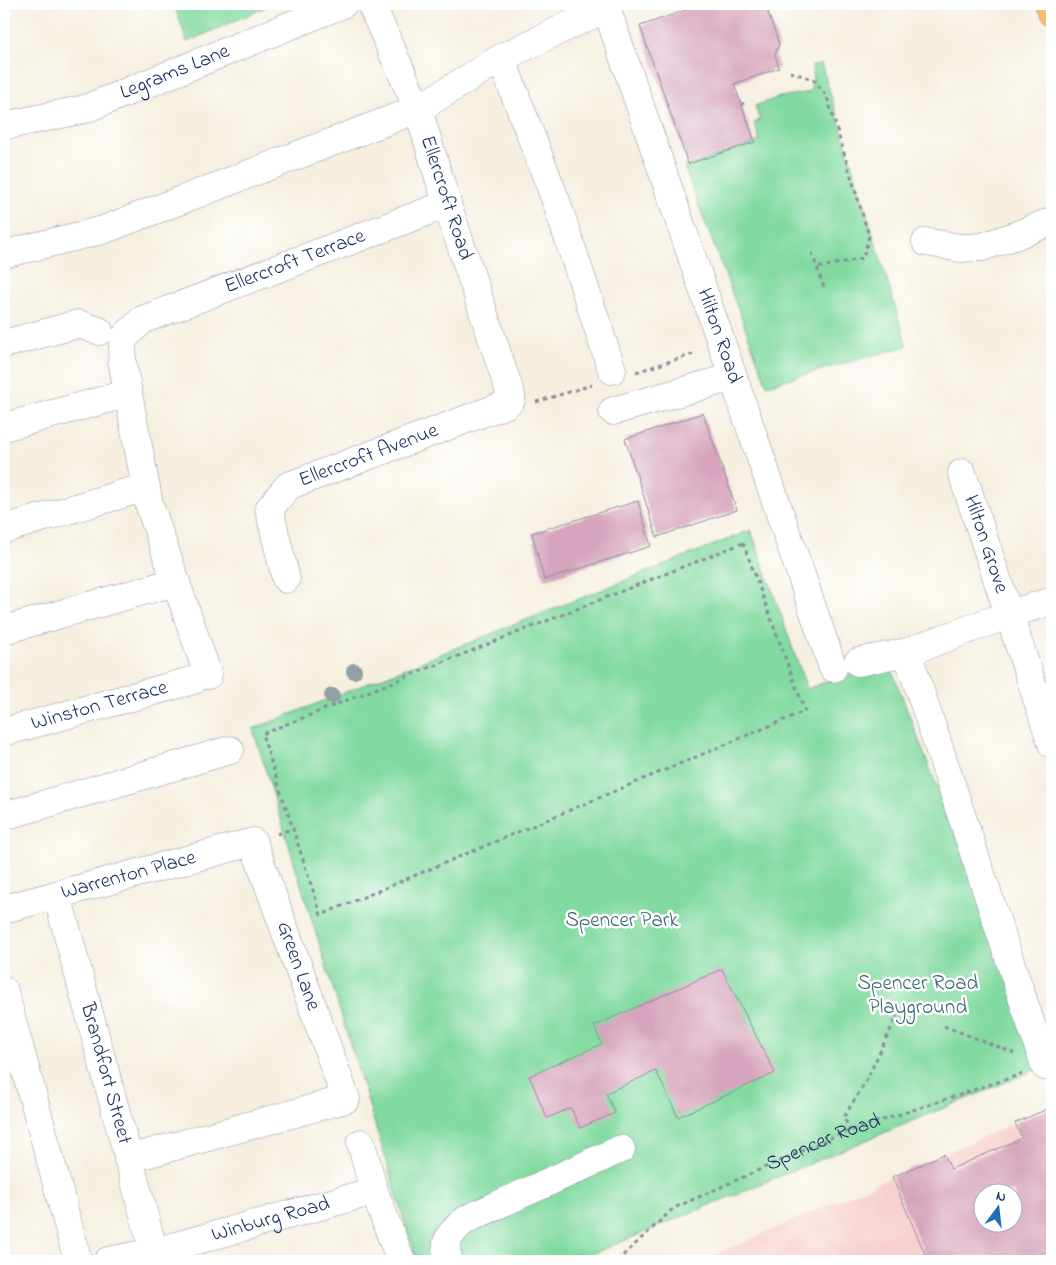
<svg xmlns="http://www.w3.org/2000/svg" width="1056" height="1265" font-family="'Indie Flower',sans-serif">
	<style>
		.built { fill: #f7d0cd; fill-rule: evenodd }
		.green { fill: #81da9f; stroke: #4e847e }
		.building { fill: #d6a4bc; fill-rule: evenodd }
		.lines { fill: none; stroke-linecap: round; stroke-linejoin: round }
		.minor-casing { stroke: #888f9e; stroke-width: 29 }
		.major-casing { stroke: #888f9e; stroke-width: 29 }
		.path { stroke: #888f9e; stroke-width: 3; stroke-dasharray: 4 4; stroke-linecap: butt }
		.minor { stroke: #fff; stroke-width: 28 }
		.major { stroke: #f9be6d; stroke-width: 28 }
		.tree { fill: #8fa1a3 }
		.labels { text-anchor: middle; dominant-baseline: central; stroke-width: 5; stroke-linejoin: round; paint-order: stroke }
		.street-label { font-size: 21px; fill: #1b2f5e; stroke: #fff }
		.park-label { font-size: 21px; fill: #3a6272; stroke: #fff }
	</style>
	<rect width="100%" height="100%" fill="#fff"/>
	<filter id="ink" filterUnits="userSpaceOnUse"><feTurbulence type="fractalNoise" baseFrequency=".02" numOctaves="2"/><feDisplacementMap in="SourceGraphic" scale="10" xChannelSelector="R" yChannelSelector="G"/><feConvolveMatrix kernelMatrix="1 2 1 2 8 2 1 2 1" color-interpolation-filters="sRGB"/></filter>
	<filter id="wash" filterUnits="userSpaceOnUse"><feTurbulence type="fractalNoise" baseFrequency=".0096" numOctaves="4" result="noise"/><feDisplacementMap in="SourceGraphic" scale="20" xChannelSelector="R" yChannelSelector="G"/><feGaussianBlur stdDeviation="1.12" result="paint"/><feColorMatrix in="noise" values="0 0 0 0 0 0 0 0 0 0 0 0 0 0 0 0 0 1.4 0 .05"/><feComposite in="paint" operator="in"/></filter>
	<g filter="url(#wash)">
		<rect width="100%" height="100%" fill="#f6efdf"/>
		<path class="built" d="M 1052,1107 L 1052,1261 L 701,1261 L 1015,1123 ZM 984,1192 L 1014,1192 L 1014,1222 L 984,1222 Z"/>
		<g class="green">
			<path d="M 174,4 L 273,4 L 187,42 Z"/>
			<path d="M 821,63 L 907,346 L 767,385 L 684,167 L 760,141 L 754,123 L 760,120 L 755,106 L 780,97 L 810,92 L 813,79 L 812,66 Z"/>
			<path d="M 751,530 L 807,689 L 828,681 L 889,663 L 1045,1066 L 575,1261 L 417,1261 L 253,729 Z"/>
		</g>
		<g id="blocks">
			<g class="building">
				<path d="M 704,4 L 756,4 L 757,7 L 765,4 L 779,44 L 775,55 L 779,68 L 734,84 L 755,142 L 688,164 L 640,26 Z"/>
				<path d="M 703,413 L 737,510 L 657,537 L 625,439 Z"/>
				<path d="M 638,501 L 651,546 L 544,580 L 532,533 Z"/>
				<path d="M 722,969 L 775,1073 L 678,1117 L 656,1071 L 606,1093 L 615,1113 L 580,1128 L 571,1108 L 547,1118 L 529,1076 L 602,1044 L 594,1026 Z"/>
				<path d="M 1052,1107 L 1052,1249 L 1025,1261 L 913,1261 L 926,1256 L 892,1177 L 944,1154 L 951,1169 L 1022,1138 L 1015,1123 ZM 984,1192 L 1014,1192 L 1014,1222 L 984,1222 Z"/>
			</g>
		</g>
	</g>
	<g filter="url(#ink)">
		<use href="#blocks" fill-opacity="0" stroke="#888f9e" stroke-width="1"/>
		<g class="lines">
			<defs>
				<g id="minor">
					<path id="s2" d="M 605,4 L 833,668"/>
					<path d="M 501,58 L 556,201 L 612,370"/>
					<path id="s3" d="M 4,126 L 85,109 L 343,4"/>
					<path d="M 926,242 L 960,248 L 982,247 L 1017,235 L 1052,221"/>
					<path d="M 4,254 L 103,230 L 418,109 L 501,58 L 606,8"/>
					<path d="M 4,344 L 78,324 L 99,331"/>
					<path d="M 613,411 L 733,377"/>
					<path d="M 4,427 L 115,397"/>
					<path id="s4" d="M 962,473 L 1052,744"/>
					<path d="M 4,529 L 146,487"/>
					<path id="s5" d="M 286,579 L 269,509 L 288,486 L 507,404 L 511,400 L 511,395 L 447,204 L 418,109 L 371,4"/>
					<path d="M 4,630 L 175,582"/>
					<path d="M 858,662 L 907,652"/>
					<path id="s6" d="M 208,675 L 149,504 L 122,361 L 123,339 L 142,320 L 447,204"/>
					<path id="s7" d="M 4,732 L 194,680"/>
					<path d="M 4,816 L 230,750"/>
					<path id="s8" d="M 57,895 L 154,1252"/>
					<path id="s9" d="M 4,909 L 253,842 L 346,1099 L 128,1159"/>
					<path d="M 4,991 L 78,1261"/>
					<path d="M 1045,1066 L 907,652 L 1010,614 L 1052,601"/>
					<path d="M 361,1143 L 374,1191 L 401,1261"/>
					<path id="s10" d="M 108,1261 L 154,1252 L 374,1191"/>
					<path d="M 449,1261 C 441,1242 452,1230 467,1219 L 621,1149"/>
				</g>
				<path id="major" d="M 1049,4 L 1052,13"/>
			</defs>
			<use href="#minor" class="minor-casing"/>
			<use href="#major" class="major-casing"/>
			<g class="path">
				<path d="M 790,72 L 813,79 L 827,97 L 869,236 L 863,258 L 817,268"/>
				<path d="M 742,104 L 744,103"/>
				<path d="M 812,253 L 824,288"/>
				<path d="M 636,372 L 697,353"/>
				<path d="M 536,402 L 592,385"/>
				<path d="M 743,543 L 805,711 L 321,915 L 262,734 Z"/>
				<path d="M 277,834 L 292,829"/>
				<path d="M 944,1026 L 1014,1053"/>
				<path d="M 850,1131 L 844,1117 L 866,1081 L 897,1016"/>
				<path id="s1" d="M 617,1261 L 674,1208 L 837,1135 L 1022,1074"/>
			</g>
			<use href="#minor" class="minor"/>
			<use href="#major" class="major"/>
		</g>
		<g class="tree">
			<circle cx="354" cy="671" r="8"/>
			<circle cx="332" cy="696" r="8"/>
		</g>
	</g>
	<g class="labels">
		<g class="street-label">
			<text stroke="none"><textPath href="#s3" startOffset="180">Legrams Lane</textPath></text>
			<text transform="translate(446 198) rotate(72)">Ellercroft Road</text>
			<text stroke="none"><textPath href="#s6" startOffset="539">Ellercroft Terrace</textPath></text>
			<text stroke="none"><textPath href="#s2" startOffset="351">Hilton Road</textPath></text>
			<text stroke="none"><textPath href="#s5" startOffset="188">Ellercroft Avenue</textPath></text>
			<text stroke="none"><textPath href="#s4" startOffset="75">Hilton Grove</textPath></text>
			<text stroke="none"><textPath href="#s7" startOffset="99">Winston Terrace</textPath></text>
			<text stroke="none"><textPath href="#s9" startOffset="129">Warrenton Place</textPath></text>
			<text stroke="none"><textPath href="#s9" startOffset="390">Green Lane</textPath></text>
			<text stroke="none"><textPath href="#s8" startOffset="185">Brandfort Street</textPath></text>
			<text stroke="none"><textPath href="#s1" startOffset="241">Spencer Road</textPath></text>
			<text stroke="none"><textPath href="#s10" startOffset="168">Winburg Road</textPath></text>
		</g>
		<g class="park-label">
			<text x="622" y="921">Spencer Park</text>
			<text x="918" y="984">Spencer Road<tspan x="918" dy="24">Playground</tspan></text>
		</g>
	</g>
	<rect width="1056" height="1265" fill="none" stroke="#fff" stroke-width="20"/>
	<g transform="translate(998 1208) rotate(15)"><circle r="24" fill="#ffffff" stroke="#a4acbf"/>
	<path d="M0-4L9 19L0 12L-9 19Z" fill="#1f6fb2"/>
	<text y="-8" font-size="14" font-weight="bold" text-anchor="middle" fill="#1b2f5e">N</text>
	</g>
</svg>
